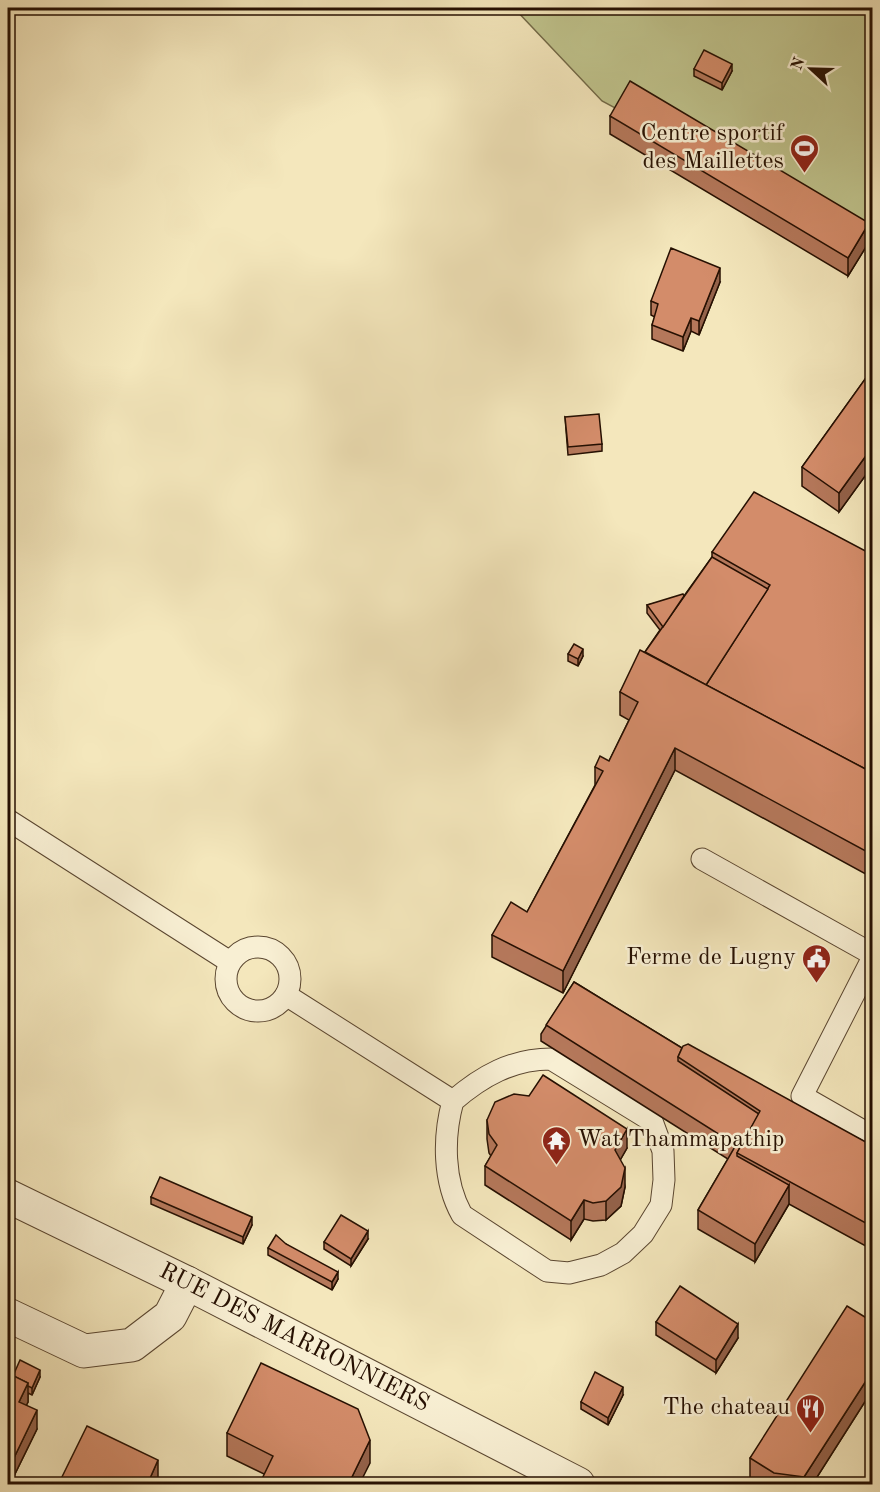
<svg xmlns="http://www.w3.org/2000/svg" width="880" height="1492" font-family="'Old Standard TT',serif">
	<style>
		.pitch { fill: #c0c48d; stroke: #736a48; stroke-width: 1.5 }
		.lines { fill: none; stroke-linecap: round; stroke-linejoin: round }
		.service-casing { stroke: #5a4630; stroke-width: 23 }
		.minor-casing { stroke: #5a4630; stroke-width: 35 }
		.service { stroke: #f8efd3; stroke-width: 21 }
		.minor { stroke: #f8efd3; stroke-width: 33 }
		.wall { fill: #b5785b; stroke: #261002; stroke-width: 1.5 }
		.shaded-wall { fill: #94624a; stroke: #261002; stroke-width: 1.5 }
		.building { fill: #d38c6a; stroke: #261002; stroke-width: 1.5 }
		.labels { text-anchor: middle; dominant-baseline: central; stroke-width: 5; stroke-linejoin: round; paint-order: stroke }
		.poi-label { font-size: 24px; fill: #261002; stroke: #f8efd3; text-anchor: end }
		.street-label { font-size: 24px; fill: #261002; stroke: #f8efd3 }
	</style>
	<rect width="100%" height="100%" fill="#f4e7bc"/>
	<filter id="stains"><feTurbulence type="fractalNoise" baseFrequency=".00333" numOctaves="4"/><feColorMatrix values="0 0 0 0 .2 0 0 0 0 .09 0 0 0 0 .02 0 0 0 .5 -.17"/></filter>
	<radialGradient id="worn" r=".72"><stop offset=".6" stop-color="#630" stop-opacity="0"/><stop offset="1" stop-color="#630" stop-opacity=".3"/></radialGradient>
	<path class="pitch" d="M 514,8 L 872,8 L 872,246 L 602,101 Z"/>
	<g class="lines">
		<defs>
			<g id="service">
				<path d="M 8,820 L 230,962"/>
				<path d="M 702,859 L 872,954"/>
				<circle cx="258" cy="979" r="32"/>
				<path d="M 872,959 L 802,1096 L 872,1136"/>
				<path d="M 286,995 L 453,1101 C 443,1137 443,1181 462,1215 L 547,1271 L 569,1273 L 601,1265 L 623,1253 L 643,1234 L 661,1205 L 664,1180 L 663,1151 L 652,1121 L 551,1059 C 512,1059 482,1076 453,1101"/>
			</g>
			<g id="minor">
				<path d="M 8,1196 L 187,1283 L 578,1484"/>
				<path d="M 8,1315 L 84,1351 L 132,1345 L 170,1316 L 187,1283"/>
			</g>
		</defs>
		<use href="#service" class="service-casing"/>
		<use href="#minor" class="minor-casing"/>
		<use href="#service" class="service"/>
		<use href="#minor" class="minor"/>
	</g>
	<g class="wall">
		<path d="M 694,69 L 732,71 L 722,90 L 694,76 Z"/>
		<path d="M 610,116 L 869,242 L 848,276 L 610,134 Z"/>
		<path d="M 720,282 L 699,335 L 691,331 L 683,351 L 652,339 L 652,325 L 655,317 L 651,315 L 651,301 Z"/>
		<path d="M 873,368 L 873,465 L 839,512 L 802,486 L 802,467 Z"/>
		<path d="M 565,417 L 602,444 L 602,451 L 568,455 Z"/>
		<path d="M 712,552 L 873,555 L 873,878 L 675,770 L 563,993 L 492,957 L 492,935 L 527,912 L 595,785 L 595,767 L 609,761 L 629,720 L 620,715 L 620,692 L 645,652 L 660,630 L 647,613 L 647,605 L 684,596 L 712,557 Z"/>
		<path d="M 568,654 L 583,656 L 578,666 L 568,661 Z"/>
		<path d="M 574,982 L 682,1048 L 873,1146 L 873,1250 L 789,1204 L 755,1262 L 698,1229 L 698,1210 L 728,1159 L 541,1041 L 541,1034 Z"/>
		<path d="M 529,1096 L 627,1148 L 620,1160 L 625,1187 L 621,1206 L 606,1220 L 593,1221 L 584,1219 L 571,1240 L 485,1185 L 485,1166 L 491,1156 L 489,1153 L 487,1139 L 487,1120 Z"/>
		<path d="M 151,1197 L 252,1225 L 243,1244 L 151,1204 Z"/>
		<path d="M 368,1239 L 351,1266 L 324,1249 L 324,1242 Z"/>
		<path d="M 286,1244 L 338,1279 L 332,1290 L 268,1255 L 268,1248 Z"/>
		<path d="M 656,1322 L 738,1338 L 716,1373 L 656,1335 Z"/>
		<path d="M 873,1322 L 873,1389 L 812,1485 L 762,1485 L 750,1477 L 750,1458 Z"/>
		<path d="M 8,1373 L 13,1376 L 40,1377 L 32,1395 L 28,1393 L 28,1402 L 26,1405 L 37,1429 L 11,1482 L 8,1481 Z"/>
		<path d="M 623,1395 L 608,1425 L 581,1409 L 581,1402 Z"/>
		<path d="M 227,1433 L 370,1463 L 264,1474 L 227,1456 Z"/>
	</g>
	<g class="shaded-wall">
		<path d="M 732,64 L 732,71 L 722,90 L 722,83 Z"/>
		<path d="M 869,223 L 869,242 L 848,276 L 848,258 Z"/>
		<path d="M 720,268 L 720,282 L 699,335 L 699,321 Z"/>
		<path d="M 691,318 L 691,331 L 683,351 L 683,337 Z"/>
		<path d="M 873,446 L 873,465 L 839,512 L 839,493 Z"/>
		<path d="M 583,649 L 583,656 L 578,666 L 578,659 Z"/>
		<path d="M 675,748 L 675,770 L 563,993 L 563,971 Z"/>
		<path d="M 627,1129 L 627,1148 L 615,1169 L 615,1150 Z"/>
		<path d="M 625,1168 L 625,1187 L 621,1206 L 606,1220 L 606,1201 Z"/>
		<path d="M 789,1185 L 789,1204 L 755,1262 L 755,1244 Z"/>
		<path d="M 584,1200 L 584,1219 L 571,1240 L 571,1221 Z"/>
		<path d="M 252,1217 L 252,1225 L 243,1244 L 243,1237 Z"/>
		<path d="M 368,1231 L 368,1239 L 351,1266 L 351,1259 Z"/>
		<path d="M 338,1272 L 338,1279 L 332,1290 L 332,1282 Z"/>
		<path d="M 738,1324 L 738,1338 L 716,1373 L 716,1360 Z"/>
		<path d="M 40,1370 L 40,1377 L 32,1395 L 32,1388 Z"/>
		<path d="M 873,1370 L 873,1389 L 812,1485 L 804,1485 L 804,1477 Z"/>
		<path d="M 28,1383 L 28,1402 L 19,1421 L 19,1402 Z"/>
		<path d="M 623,1387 L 623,1395 L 608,1425 L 608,1418 Z"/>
		<path d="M 37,1410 L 37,1429 L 11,1482 L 11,1464 Z"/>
		<path d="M 370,1440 L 370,1463 L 359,1485 L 348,1485 Z"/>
		<path d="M 158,1460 L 158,1485 L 147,1485 Z"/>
	</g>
	<g class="building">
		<path d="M 704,50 L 732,64 L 722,83 L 694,69 Z"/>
		<path d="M 630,81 L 869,223 L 848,258 L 610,116 Z"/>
		<path d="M 671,248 L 720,268 L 699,321 L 691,318 L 683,337 L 652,325 L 658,304 L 651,301 Z"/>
		<path d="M 873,368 L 873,446 L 839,493 L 802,467 Z"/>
		<path d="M 599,414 L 602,444 L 568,447 L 565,417 Z"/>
		<path d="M 754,492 L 873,555 L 873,773 L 706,685 L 770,585 L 712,552 Z"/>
		<path d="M 712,557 L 768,589 L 706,685 L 645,652 Z"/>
		<path d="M 683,594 L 684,596 L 663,627 L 647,605 Z"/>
		<path d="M 574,644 L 583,649 L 578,659 L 568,654 Z"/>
		<path d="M 640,650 L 873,773 L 873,855 L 675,748 L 563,971 L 492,935 L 511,902 L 527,912 L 603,771 L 595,767 L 600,756 L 609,761 L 638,702 L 620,692 Z"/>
		<path d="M 574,982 L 682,1048 L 678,1057 L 678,1061 L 759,1114 L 737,1153 L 737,1156 L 789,1185 L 755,1244 L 698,1210 L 736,1145 L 546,1025 Z"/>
		<path d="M 688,1044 L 873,1146 L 873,1227 L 737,1153 L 760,1111 L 678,1057 L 683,1046 Z"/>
		<path d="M 543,1075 L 627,1129 L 615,1150 L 625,1168 L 621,1187 L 606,1201 L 593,1203 L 584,1200 L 571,1221 L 485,1166 L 497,1145 L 489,1134 L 487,1120 L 495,1102 L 514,1094 L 529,1096 Z"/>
		<path d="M 160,1177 L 252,1217 L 243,1237 L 151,1197 Z"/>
		<path d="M 341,1215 L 368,1231 L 351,1259 L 324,1242 Z"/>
		<path d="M 276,1235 L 286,1244 L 338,1272 L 332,1282 L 268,1248 Z"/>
		<path d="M 680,1286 L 738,1324 L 716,1360 L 656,1322 Z"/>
		<path d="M 847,1306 L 873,1322 L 873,1370 L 804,1477 L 774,1473 L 750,1458 Z"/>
		<path d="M 20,1360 L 40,1370 L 32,1388 L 28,1386 L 28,1383 L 13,1376 Z"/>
		<path d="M 261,1363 L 358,1409 L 370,1440 L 348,1485 L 259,1485 L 273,1456 L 227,1433 Z"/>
		<path d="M 595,1372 L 623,1387 L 608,1418 L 581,1402 Z"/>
		<path d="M 8,1373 L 28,1383 L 19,1402 L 37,1410 L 11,1464 L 8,1462 Z"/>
		<path d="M 87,1426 L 158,1460 L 147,1485 L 58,1485 Z"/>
	</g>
	<defs>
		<symbol id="stadium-pin" viewBox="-11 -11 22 30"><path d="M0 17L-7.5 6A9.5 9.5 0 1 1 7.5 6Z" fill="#8f2418" stroke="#f8efd3"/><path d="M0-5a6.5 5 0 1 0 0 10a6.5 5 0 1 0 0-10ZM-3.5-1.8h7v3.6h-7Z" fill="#fff"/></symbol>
		<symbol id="civic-pin" viewBox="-11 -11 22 30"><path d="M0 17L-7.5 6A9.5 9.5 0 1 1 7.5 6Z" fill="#8f2418" stroke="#f8efd3"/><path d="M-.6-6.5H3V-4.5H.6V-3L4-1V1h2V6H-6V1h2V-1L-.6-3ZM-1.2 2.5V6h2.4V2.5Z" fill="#fff"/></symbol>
		<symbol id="temple-pin" viewBox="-11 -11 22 30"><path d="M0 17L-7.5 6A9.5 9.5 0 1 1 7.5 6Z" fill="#8f2418" stroke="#f8efd3"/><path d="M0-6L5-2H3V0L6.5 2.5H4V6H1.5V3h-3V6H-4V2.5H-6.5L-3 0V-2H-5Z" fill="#fff"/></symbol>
		<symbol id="restaurant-pin" viewBox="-11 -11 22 30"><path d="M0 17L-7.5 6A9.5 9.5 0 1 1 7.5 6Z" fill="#8f2418" stroke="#f8efd3"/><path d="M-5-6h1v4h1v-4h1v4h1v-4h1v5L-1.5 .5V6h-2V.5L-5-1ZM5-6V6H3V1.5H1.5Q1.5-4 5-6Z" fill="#fff"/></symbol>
	</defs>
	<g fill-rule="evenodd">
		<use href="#stadium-pin" x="788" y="132" width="33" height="45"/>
		<use href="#civic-pin" x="800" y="942" width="33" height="45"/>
		<use href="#temple-pin" x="540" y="1124" width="33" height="45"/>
		<use href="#restaurant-pin" x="794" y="1392" width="33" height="45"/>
	</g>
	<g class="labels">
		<g class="poi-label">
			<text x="784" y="134">Centre sportif<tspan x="784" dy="28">des Maillettes</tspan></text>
			<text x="796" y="958">Ferme de Lugny</text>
			<text x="577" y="1140" text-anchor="start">Wat Thammapathip</text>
			<text x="790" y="1408">The chateau</text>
		</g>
		<g class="street-label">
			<text transform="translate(294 1338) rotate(27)">RUE DES MARRONNIERS</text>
		</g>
	</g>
	<rect width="880" height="1492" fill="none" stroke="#f4e7bc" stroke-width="30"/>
	<rect x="9" y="9" width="862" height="1474" fill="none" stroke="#261002" stroke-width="3"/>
	<rect x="15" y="15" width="850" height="1462" fill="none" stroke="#261002" stroke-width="1.5"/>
	<g transform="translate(811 69) rotate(292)" stroke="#f8efd3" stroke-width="4.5" paint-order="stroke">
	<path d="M0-4.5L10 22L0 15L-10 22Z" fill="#261002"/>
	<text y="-9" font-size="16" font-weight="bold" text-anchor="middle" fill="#261002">N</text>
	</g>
	<rect width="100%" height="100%" filter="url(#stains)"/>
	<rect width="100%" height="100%" fill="url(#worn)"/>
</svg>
